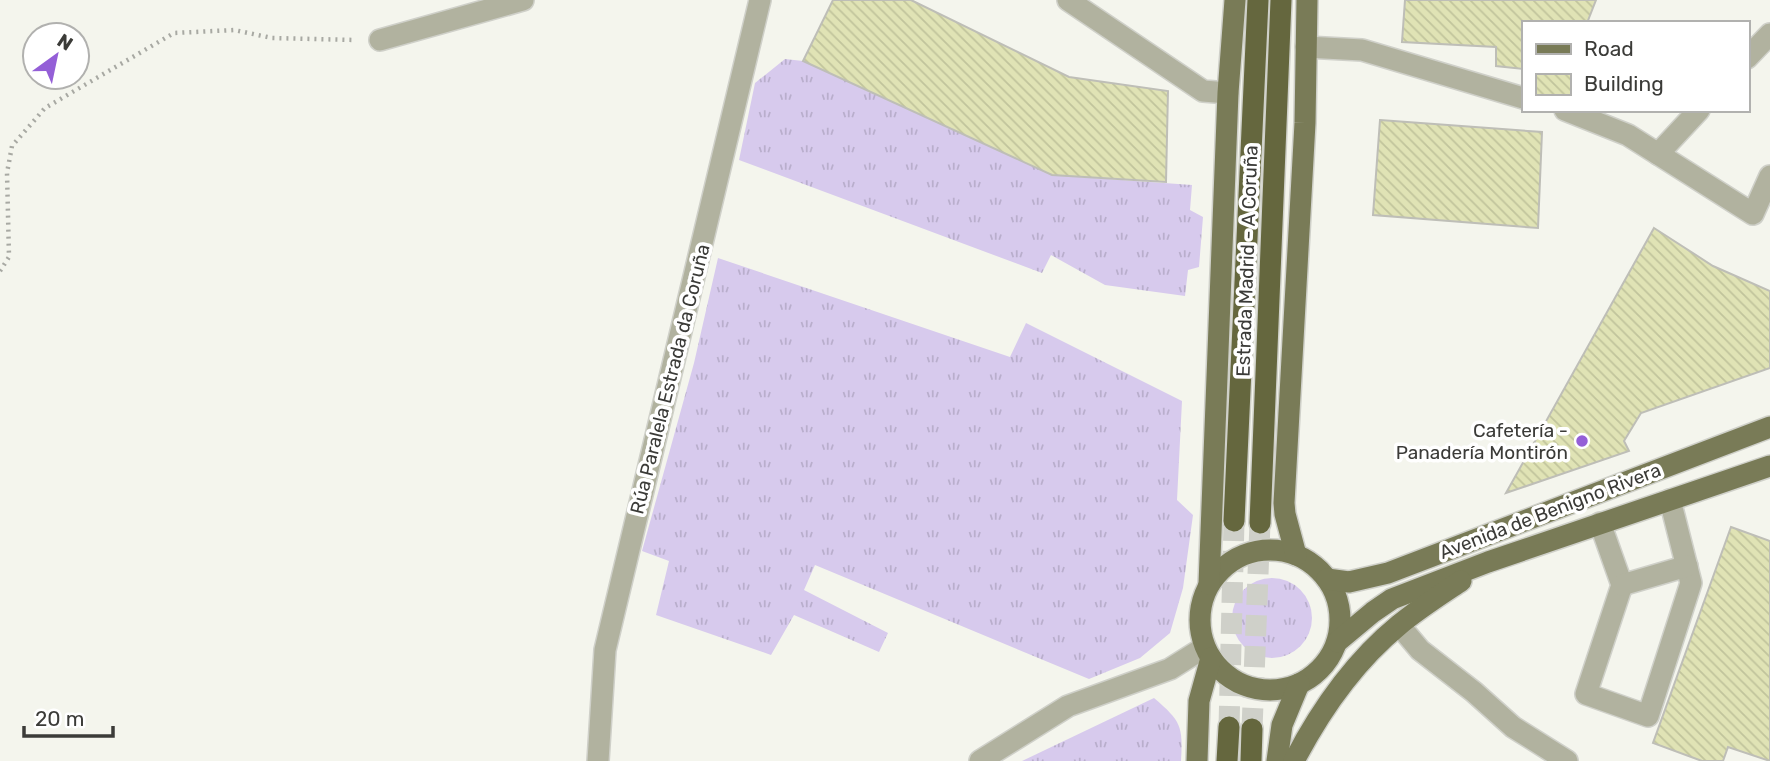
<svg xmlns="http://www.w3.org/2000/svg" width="1770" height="761" font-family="Rubik,sans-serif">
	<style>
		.grass { fill: url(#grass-tufts) }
		.building { fill: url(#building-back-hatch); stroke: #bebeb7; stroke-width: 2 }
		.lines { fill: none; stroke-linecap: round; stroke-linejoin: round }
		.highway-tunnel { stroke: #cfd0c9; stroke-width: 21; stroke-dasharray: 21 10; stroke-linecap: butt }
		.minor-casing { stroke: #cfd0c9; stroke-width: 24 }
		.major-casing { stroke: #cfd0c9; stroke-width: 24 }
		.highway-casing { stroke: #cfd0c9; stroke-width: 24 }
		.path { stroke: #a8a9a3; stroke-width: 4.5; stroke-dasharray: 2 5; stroke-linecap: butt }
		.minor { stroke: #b1b29f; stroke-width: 21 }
		.major { stroke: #797b57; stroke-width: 21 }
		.highway { stroke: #65673e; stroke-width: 21 }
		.poi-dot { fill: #945fd7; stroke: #fff; stroke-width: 2.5 }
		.labels { text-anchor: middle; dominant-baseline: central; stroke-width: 7; stroke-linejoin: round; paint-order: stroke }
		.street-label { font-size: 19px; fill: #3b3b38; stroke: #fff }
		.poi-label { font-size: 19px; fill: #3b3b38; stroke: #fff; text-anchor: end }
	</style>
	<defs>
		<pattern id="grass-tufts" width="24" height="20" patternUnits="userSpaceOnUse" patternTransform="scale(1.75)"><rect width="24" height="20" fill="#d7caed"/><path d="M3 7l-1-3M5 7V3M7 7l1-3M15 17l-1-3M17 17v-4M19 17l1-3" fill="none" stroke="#b9aecc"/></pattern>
		<pattern id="building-back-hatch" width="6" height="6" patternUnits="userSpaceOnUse" patternTransform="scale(1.75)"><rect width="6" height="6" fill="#e0e3b5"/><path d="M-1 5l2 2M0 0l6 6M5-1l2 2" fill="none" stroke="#c1c49c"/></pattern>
	</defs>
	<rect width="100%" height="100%" fill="#f4f5ed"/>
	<g class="grass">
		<path d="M 785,59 L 803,61 L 1052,175 L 1192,185 L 1190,210 L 1203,217 L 1199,267 L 1188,270 L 1185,296 L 1105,285 L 1051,255 L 1042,273 L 739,160 L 755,83 Z"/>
		<path d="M 718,258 L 1010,357 L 1026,323 L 1182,401 L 1177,500 L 1193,515 L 1183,588 L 1170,633 L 1140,658 L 1089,679 L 815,565 L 804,590 L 888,633 L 879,652 L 794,615 L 771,655 L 656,615 L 669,561 L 642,551 L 694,363 Z"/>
		<circle cx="1272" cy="618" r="40"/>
		<path d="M 1154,698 C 1181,721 1183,726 1181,761 L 1022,761 Z"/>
	</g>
	<g class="building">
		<path d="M 833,0 L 911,0 L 1069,77 L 1168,91 L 1166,182 L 1052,175 L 803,61 Z"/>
		<path d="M 1405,0 L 1596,0 L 1587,23 L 1523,23 L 1523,69 L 1496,66 L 1496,47 L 1402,42 Z"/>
		<path d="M 1380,120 L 1542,132 L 1538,228 L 1373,215 Z"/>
		<path d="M 1654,228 L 1713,266 L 1770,291 L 1770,368 L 1641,413 L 1624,441 L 1629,451 L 1506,493 Z"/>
		<path d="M 1731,527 L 1770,541 L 1770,761 L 1728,747 L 1723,761 L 1702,761 L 1653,743 Z"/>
	</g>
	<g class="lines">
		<g class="highway-tunnel">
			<path d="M 1229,727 L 1234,521"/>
			<path d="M 1252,729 L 1260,523"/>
		</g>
		<defs>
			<g id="minor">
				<path d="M 1068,0 L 1203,91 L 1228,93"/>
				<path d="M 380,40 L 523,0"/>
				<path d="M 1306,47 L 1362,50 L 1523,98"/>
				<path d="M 1747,58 L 1770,34"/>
				<path d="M 1565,110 L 1628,135 L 1753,214 L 1770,176"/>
				<path d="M 1658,154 L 1699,110"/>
				<path d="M 1600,523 L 1622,585 L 1586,694 L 1648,716 L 1691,583 L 1670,500"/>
				<path d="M 1622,585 L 1687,566"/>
				<path d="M 1399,625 L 1420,650 L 1474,692 L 1513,727 L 1567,761"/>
				<path d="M 598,761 L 605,650 L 760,0"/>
				<path d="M 980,761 L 1068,706 L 1170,669 L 1205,647"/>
			</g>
			<g id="major">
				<circle cx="1270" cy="620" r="70"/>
				<path d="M 1296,555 L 1285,514 L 1284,503 L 1305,123 L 1307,0"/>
				<path d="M 1327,579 L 1349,582 L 1388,573 L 1770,427"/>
				<path d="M 1209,584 L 1228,93 L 1235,0"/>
				<path d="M 1337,642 L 1373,612 L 1392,599 L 1488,562 L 1770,466"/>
				<path d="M 1197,761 L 1199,701 L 1211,658"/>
				<path d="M 1277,761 L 1282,725 L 1299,684"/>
				<path d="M 1294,761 C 1320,711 1355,661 1399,625 C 1418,609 1440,595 1461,581"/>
			</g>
			<g id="highway">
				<path d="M 1234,521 L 1258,0"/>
				<path d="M 1260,523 L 1281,0"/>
				<path d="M 1227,761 L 1229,727"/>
				<path d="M 1251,761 L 1252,729"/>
			</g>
		</defs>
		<use href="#minor" class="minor-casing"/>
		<use href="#major" class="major-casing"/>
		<use href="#highway" class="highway-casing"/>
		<path class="path" d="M 0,271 L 9,257 L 7,173 L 12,146 L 45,108 L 174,33 L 234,30 L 272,38 L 355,40"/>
		<use href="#minor" class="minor"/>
		<use href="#major" class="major"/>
		<use href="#highway" class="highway"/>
	</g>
	<circle class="poi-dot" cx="1582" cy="441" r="7"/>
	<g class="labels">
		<g class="street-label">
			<text transform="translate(1247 261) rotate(-88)">Estrada Madrid - A Coruña</text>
			<text transform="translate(670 379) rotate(-76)">Rúa Paralela Estrada da Coruña</text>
			<text transform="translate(1550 511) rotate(-21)">Avenida de Benigno Rivera</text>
		</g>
		<g class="poi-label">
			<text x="1568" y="430">Cafetería -<tspan x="1568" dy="22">Panadería Montirón</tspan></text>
		</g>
	</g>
	<rect x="1522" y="21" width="228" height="91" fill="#ffffff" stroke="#b1b1af" stroke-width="2"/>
	<rect x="1536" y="44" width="35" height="10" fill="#797b57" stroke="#b1b1af" stroke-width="2"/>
	<text x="1584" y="56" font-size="21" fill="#3b3b38">Road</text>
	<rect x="1536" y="74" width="35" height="21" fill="url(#building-back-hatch)" stroke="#b1b1af" stroke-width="2"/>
	<text x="1584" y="91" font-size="21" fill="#3b3b38">Building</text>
	<g transform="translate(56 56) rotate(33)"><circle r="33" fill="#ffffff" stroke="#b1b1af" stroke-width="2"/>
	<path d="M0-5L12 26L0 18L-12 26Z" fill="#945fd7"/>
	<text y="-10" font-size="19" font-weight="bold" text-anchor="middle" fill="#3b3b38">N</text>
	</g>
	<path d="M24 726v10h89v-10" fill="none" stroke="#3b3b38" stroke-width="3.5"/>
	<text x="35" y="726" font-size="21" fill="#3b3b38" stroke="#ffffff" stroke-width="5" paint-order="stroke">20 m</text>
</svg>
